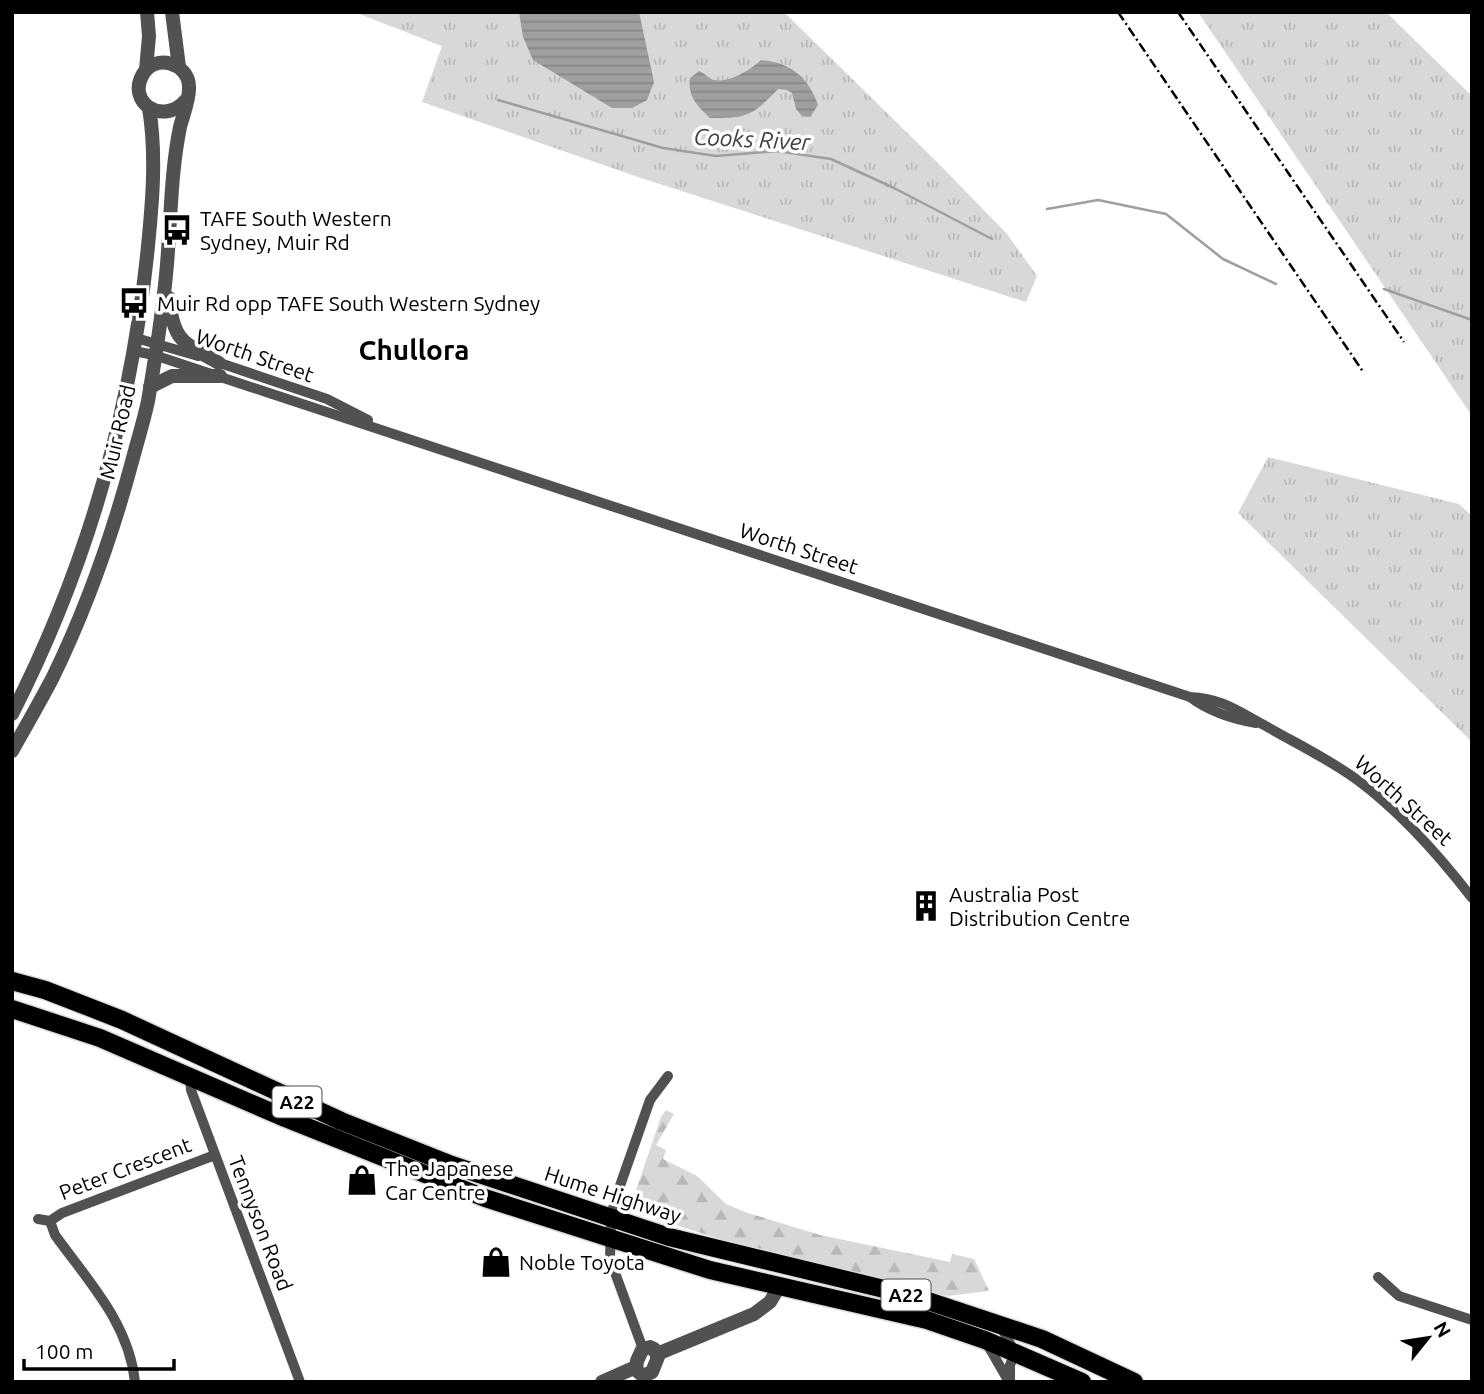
<svg xmlns="http://www.w3.org/2000/svg" width="1484" height="1394" font-family="Ubuntu,sans-serif">
	<style>
		.grass { fill: url(#grass-tufts) }
		.forest { fill: url(#forest-firs) }
		.water { fill: url(#water-rules) }
		.lines { fill: none; stroke-linecap: round; stroke-linejoin: round }
		.stream { stroke: #9f9f9f; stroke-width: 2.5 }
		.trunk-casing { stroke: #dbdbdb; stroke-width: 21 }
		.minor { stroke: #515151; stroke-width: 10 }
		.tertiary { stroke: #515151; stroke-width: 14 }
		.trunk { stroke: #000; stroke-width: 18 }
		.rail { stroke: #000; stroke-width: 2.5; stroke-dasharray: 10 3.5 2 3.5; stroke-linecap: butt }
		.labels { text-anchor: middle; dominant-baseline: central; stroke-width: 7; stroke-linejoin: round; paint-order: stroke }
		.shield { fill: #fff; stroke: #4c4c4c; stroke-width: 2 }
		.shield-label { font-size: 19px; font-weight: bold; fill: #000 }
		.poi-label { font-size: 21px; fill: #000; stroke: #fff; text-anchor: start }
		.street-label { font-size: 21px; fill: #000; stroke: #fff }
		.water-label { font-size: 23px; font-style: italic; fill: #404040; stroke: #fff }
		.district-label { font-size: 28px; font-weight: bold; fill: #000; stroke: #fff }
	</style>
	<defs>
		<pattern id="grass-tufts" width="24" height="20" patternUnits="userSpaceOnUse" patternTransform="scale(1.75)"><rect width="24" height="20" fill="#d8d8d8"/><path d="M3 7l-1-3M5 7V3M7 7l1-3M15 17l-1-3M17 17v-4M19 17l1-3" fill="none" stroke="#b8b8b8"/></pattern>
		<pattern id="forest-firs" width="22" height="20" patternUnits="userSpaceOnUse" patternTransform="scale(1.75)"><rect width="22" height="20" fill="#d8d8d8"/><path d="M5 1l3.5 6h-7zM16 11l3.5 6h-7z" fill="#b8b8b8"/></pattern>
		<pattern id="water-rules" width="6" height="5" patternUnits="userSpaceOnUse" patternTransform="scale(1.75)"><rect width="6" height="5" fill="#9f9f9f"/><path d="M0 2.5h6" fill="none" stroke="#878787"/></pattern>
	</defs>
	<rect width="100%" height="100%" fill="#fff"/>
	<g class="grass">
		<path d="M 354,12 L 784,12 L 940,165 L 1007,234 L 1037,276 L 1026,302 L 638,177 L 422,102 L 442,46 Z"/>
		<path d="M 1198,12 L 1386,12 L 1472,96 L 1472,416 Z"/>
		<path d="M 1268,457 L 1459,504 L 1472,516 L 1472,742 L 1238,513 Z"/>
	</g>
	<path class="forest" d="M 666,1110 L 674,1114 L 656,1145 L 666,1150 L 663,1159 L 697,1176 L 726,1204 L 745,1212 L 820,1235 L 950,1262 L 952,1254 L 974,1259 L 989,1291 L 948,1296 L 756,1250 L 633,1212 L 635,1193 L 661,1117 Z"/>
	<g class="water">
		<path d="M 519,12 L 639,12 L 654,82 L 647,100 L 632,108 L 612,108 L 533,60 L 523,37 Z"/>
		<path d="M 761,60 C 790,63 808,76 818,105 L 810,117 L 802,116 L 796,109 L 792,93 L 787,90 L 778,89 C 752,116 748,118 710,118 C 698,107 687,96 690,78 L 699,71 C 704,73 710,79 714,80 C 730,83 750,70 761,60 Z"/>
	</g>
	<g class="lines">
		<g class="stream">
			<path d="M 498,100 L 663,148 L 716,156 L 777,151 L 831,159 L 894,188 L 992,239"/>
			<path d="M 1047,209 L 1098,200 L 1166,214 L 1223,259 L 1276,284"/>
			<path d="M 1384,289 L 1472,320"/>
		</g>
		<defs>
			<g id="trunk">
				<path d="M 12,981 L 45,990 L 122,1020 L 341,1121 L 452,1165 L 669,1237 L 913,1296 L 1042,1339 L 1134,1382"/>
				<path d="M 12,1009 L 100,1038 L 285,1118 L 485,1198 L 710,1270 L 927,1320 L 985,1340 L 1082,1382"/>
			</g>
		</defs>
		<use href="#trunk" class="trunk-casing"/>
		<g class="minor">
			<path d="M 136,338 L 198,356"/>
			<path d="M 134,351 L 154,355 C 500,468 844,586 1190,697 C 1223,699 1236,710 1264,725 C 1295,743 1327,758 1356,779 C 1401,812 1438,854 1472,898"/>
			<path d="M 214,361 L 327,399 L 368,420"/>
			<path d="M 1190,697 C 1210,712 1232,719 1256,723"/>
			<path d="M 190,1076 L 191,1090 L 300,1382"/>
			<path d="M 38,1219 L 50,1221 L 62,1213 L 215,1155"/>
			<path d="M 50,1221 L 55,1235 C 88,1281 129,1323 135,1382"/>
			<path d="M 1378,1277 L 1399,1296 L 1472,1320"/>
			<path d="M 1000,1325 L 1015,1353 L 1010,1365 L 1010,1382"/>
			<path d="M 986,1342 L 1009,1382"/>
			<path d="M 643,1349 L 610,1259 L 611,1218 L 615,1200 L 650,1100 L 668,1076"/>
		</g>
		<g class="tertiary">
			<path d="M 172,12 L 179,67"/>
			<path d="M 146,70 L 149,36 L 147,12"/>
			<path d="M 169,298 C 173,342 184,343 219,363"/>
			<path d="M 150,387 L 172,376 L 220,376"/>
			<path d="M 12,714 C 85,571 130,415 147,256 C 152,207 157,156 149,108"/>
			<path d="M 12,751 C 26,726 40,702 53,677 C 87,607 113,533 133,458 C 138,439 144,420 148,401 C 155,360 162,317 166,275 C 171,226 170,176 180,127 C 183,115 190,99 189,86 C 188,63 155,53 143,74 C 126,102 163,127 186,100"/>
			<path d="M 650,1347 L 654,1349 L 658,1357 L 652,1372 L 643,1376 L 636,1370 L 637,1361 L 642,1350 Z"/>
			<path d="M 657,1354 L 754,1314 L 770,1302 L 779,1287"/>
			<path d="M 602,1382 L 636,1367"/>
		</g>
		<use href="#trunk" class="trunk"/>
		<g class="rail">
			<path d="M 1118,12 L 1364,373"/>
			<path d="M 1178,12 L 1404,342"/>
		</g>
	</g>
	<defs>
		<symbol id="bus-bare" viewBox="-9 -9 18 18"><path d="M-5-6H5V4H4V6H2V4H-2V6H-4V4H-5ZM-3.5-4V0h7V-4ZM-3.5 1.2v1.5H-2V1.2ZM2 1.2v1.5H3.5V1.2Z" fill="#000" stroke="#fff" stroke-width="2.5" paint-order="stroke"/></symbol>
		<symbol id="building-bare" viewBox="-9 -9 18 18"><path d="M-4-6H4V6H1V3H-1V6H-4ZM-2.5-4.3h1.7v1.8h-1.7ZM.8-4.3h1.7v1.8H.8ZM-2.5-1h1.7V.8h-1.7ZM.8-1h1.7V.8H.8Z" fill="#000" stroke="#fff" stroke-width="2.5" paint-order="stroke"/></symbol>
		<symbol id="shop-bare" viewBox="-9 -9 18 18"><path d="M-5-2.5h2.3a2.7 3.5 0 0 1 5.4 0H5L5.5 6h-11ZM-1.5-2.5h3a1.5 2.3 0 0 0-3 0Z" fill="#000" stroke="#fff" stroke-width="2.5" paint-order="stroke"/></symbol>
	</defs>
	<g fill-rule="evenodd">
		<use href="#bus-bare" x="155" y="208" width="44" height="44"/>
		<use href="#bus-bare" x="112" y="281" width="44" height="44"/>
		<use href="#building-bare" x="904" y="884" width="44" height="44"/>
		<use href="#shop-bare" x="340" y="1158" width="44" height="44"/>
		<use href="#shop-bare" x="474" y="1240" width="44" height="44"/>
	</g>
	<g class="labels">
		<g class="shield">
			<rect x="272.5" y="1086.5" width="49" height="31" rx="5"/>
			<rect x="881.5" y="1279.5" width="49" height="31" rx="5"/>
		</g>
		<g class="shield-label">
			<text x="297" y="1102">A22</text>
			<text x="906" y="1295">A22</text>
		</g>
		<g class="poi-label">
			<text x="200" y="218">TAFE South Western<tspan x="200" dy="24">Sydney, Muir Rd</tspan></text>
			<text x="157" y="303">Muir Rd opp TAFE South Western Sydney</text>
			<text x="949" y="894">Australia Post<tspan x="949" dy="24">Distribution Centre</tspan></text>
			<text x="385" y="1168">The Japanese<tspan x="385" dy="24">Car Centre</tspan></text>
			<text x="519" y="1262">Noble Toyota</text>
		</g>
		<g class="street-label">
			<text transform="translate(255 355) rotate(19)">Worth Street</text>
			<text transform="translate(117 432) rotate(-77)">Muir Road</text>
			<text transform="translate(799 548) rotate(18)">Worth Street</text>
			<text transform="translate(1404 800) rotate(42)">Worth Street</text>
			<text transform="translate(125 1168) rotate(-21)">Peter Crescent</text>
			<text transform="translate(613 1194) rotate(18)">Hume Highway</text>
			<text transform="translate(261 1223) rotate(69)">Tennyson Road</text>
		</g>
		<g class="water-label">
			<text transform="translate(752 139) rotate(3)">Cooks River</text>
		</g>
		<g class="district-label">
			<text x="414" y="349">Chullora</text>
		</g>
	</g>
	<rect width="1484" height="1394" fill="none" stroke="#000000" stroke-width="28"/>
	<g transform="translate(1428 1338) rotate(60)" stroke="#ffffff" stroke-width="5" paint-order="stroke">
	<path d="M0-5L12 26L0 18L-12 26Z" fill="#000000"/>
	<text y="-10" font-size="19" font-weight="bold" text-anchor="middle" fill="#000000">N</text>
	</g>
	<path d="M24 1359v10h150v-10" fill="none" stroke="#000000" stroke-width="3.5"/>
	<text x="35" y="1359" font-size="21" fill="#000000" stroke="#ffffff" stroke-width="5" paint-order="stroke">100 m</text>
</svg>
